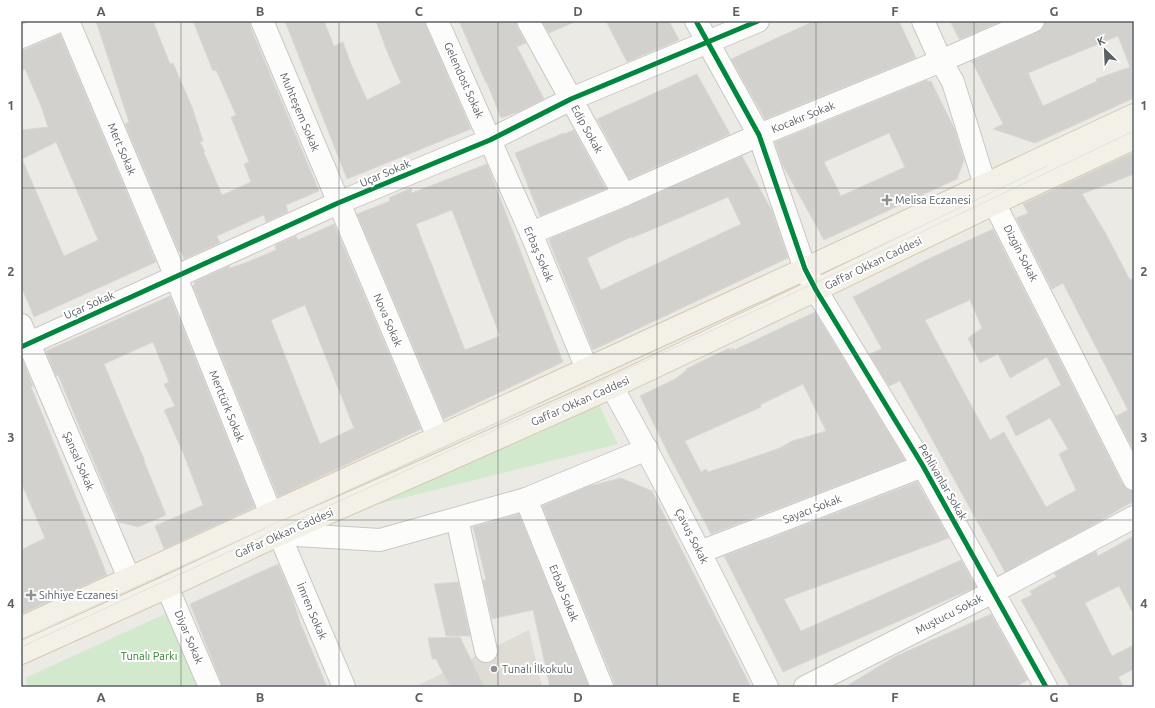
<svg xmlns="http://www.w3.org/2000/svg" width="1155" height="708" font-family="Ubuntu,sans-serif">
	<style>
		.education { fill: #dfdcd5 }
		.green { fill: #d3e9ce }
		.building { fill: #d2d1ce; stroke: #dcd9d4; fill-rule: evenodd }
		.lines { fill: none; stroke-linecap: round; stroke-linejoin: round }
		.minor-casing { stroke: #c8c8c8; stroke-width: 24 }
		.major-casing { stroke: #d6c9b1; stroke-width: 24 }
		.minor { stroke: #fcfcfb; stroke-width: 22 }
		.major { stroke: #f3f0e7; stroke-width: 22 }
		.tram { stroke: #e3e2e2; stroke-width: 1 }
		.cycleway-casing { stroke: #fff; stroke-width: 8 }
		.cycleway { stroke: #00873e; stroke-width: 5 }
		.grid { fill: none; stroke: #5b6065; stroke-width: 1; stroke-opacity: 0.55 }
		.poi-dot { fill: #8e9092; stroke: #fff; stroke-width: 1.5 }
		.labels { text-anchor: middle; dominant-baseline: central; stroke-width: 4; stroke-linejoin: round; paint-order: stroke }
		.street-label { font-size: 11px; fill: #5b6065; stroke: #fff }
		.poi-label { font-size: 11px; fill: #5b6065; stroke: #fff; text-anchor: start }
		.park-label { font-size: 11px; fill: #2e822c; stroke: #fff }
		.neatline { fill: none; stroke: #5b6065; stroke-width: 1.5 }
		.grid-label { font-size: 13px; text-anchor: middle; font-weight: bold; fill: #5b6065 }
	</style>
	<rect width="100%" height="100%" fill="#eceae5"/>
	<path class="education" d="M 529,630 L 542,687 L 415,687 L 486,651 Z"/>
	<g class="green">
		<path d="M 599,405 L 618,444 L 371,506 Z"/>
		<path d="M 167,613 L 198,687 L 29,687 L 25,678 Z"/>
	</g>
	<g class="building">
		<path d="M 96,21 L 153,21 L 170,64 L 173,63 L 192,107 L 203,141 L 200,142 L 205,152 L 204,153 L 222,195 L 251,182 L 244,164 L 249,162 L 231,117 L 236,115 L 216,70 L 213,71 L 193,21 L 250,21 L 250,26 L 319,191 L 286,205 L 288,212 L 266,222 L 264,215 L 217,236 L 220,243 L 184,259 L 181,251 L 179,252 L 125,124 L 129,122 Z"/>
		<path d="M 285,21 L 324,21 L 334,46 L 343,42 L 351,64 L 367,100 L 401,83 L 386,49 L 376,21 L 425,21 L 426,26 L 471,129 L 347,179 Z"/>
		<path d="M 459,21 L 516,21 L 517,27 L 526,43 L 517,47 L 544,99 L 518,112 L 501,118 L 487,83 L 486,83 Z"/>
		<path d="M 542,21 L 577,21 L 549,33 Z"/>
		<path d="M 606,21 L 669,21 L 679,40 L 627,62 Z"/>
		<path d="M 814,21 L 899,21 L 916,58 L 765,119 L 731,59 Z"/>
		<path d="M 950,21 L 1002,21 L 961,39 L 959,39 Z"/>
		<path d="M 1045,21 L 1134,21 L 1134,98 L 1035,143 L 993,129 L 1003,124 L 972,61 L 1038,32 L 1043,28 ZM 1118,36 L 1130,67 L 1096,79 L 1097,81 L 1043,106 L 1028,73 Z"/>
		<path d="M 60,34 L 156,262 L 34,317 L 21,286 L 21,130 L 48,127 L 41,106 L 25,69 L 21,71 L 21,51 ZM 56,142 L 98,240 L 64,256 L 22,159 Z"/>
		<path d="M 697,74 L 730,134 L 629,179 L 597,119 Z"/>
		<path d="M 927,80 L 928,82 L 931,81 L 955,130 L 964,160 L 957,179 L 824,240 L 782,164 L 775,142 ZM 889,133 L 905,167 L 841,196 L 824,162 Z"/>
		<path d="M 574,130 L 606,189 L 540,216 L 515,153 L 564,133 L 564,134 Z"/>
		<path d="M 1134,152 L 1134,174 L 1082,194 L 1105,232 L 1130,280 L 1134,278 L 1134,451 L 1116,416 L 1128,410 L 1063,283 L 1052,289 L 1016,218 L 1028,213 L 1023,204 Z"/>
		<path d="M 742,156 L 772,211 L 788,258 L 593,350 L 549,241 L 550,241 L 549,239 L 629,206 ZM 728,197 L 741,224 L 601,290 L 587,258 L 631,237 L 632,238 Z"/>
		<path d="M 487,164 L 563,362 L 444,419 L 357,214 L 390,201 L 389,198 L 411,188 L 412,193 ZM 452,210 L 500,336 L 465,350 L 416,224 Z"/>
		<path d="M 334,224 L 421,429 L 278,497 L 193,286 L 195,285 L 194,282 L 229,266 L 230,268 L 245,263 L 276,250 L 275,247 L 276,246 L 275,245 L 296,236 L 298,240 ZM 305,305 L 354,428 L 320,444 L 271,320 Z"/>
		<path d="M 993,229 L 1123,485 L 1128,490 L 1134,491 L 1134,501 L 1084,530 L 1005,572 L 900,381 L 889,386 L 869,354 L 882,349 L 853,297 L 928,259 ZM 970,300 L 982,328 L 968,338 L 980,363 L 998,354 L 1010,378 L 1047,357 L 1061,385 L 1006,416 L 1016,436 L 1050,418 L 1068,449 L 1059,454 L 1076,490 L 1046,507 L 1004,432 L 990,440 L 925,320 Z"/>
		<path d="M 170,296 L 255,507 L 164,549 L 155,526 L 203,505 L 184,455 L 164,410 L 175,406 L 164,384 L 169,382 L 153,342 L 104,364 L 134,436 L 145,461 L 144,461 L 166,515 L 138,527 L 119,522 L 58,375 L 56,376 L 46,351 Z"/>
		<path d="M 815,312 L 905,460 L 711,534 L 673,463 L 640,396 L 675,379 L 687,370 L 686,369 L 729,348 L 730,350 L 734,348 L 734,350 ZM 803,384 L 826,431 L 792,441 L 780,448 L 733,464 L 708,472 L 706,469 L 701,472 L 685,441 L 761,407 L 760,405 Z"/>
		<path d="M 23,361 L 33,386 L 31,387 L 75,494 L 107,575 L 21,614 L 21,550 L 45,538 L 21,482 L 21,362 Z"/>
		<path d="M 621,478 L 652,491 L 751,687 L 614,687 L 614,682 L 542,506 L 589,486 Z"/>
		<path d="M 917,482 L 949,538 L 784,599 L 801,631 L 961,560 L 976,587 L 783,672 L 724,556 Z"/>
		<path d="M 519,514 L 589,687 L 550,687 L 533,610 L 492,619 L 483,580 L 486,580 L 473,527 Z"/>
		<path d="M 1134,536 L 1134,615 L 1119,586 L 1085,603 L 1112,656 L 1134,645 L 1134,669 L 1118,677 L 1124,687 L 1070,687 L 1021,600 L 1032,595 L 1030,591 L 1056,577 L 1054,573 L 1096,551 L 1098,556 Z"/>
		<path d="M 278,564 L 291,594 L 300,622 L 327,687 L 222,687 L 221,682 L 190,604 Z"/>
		<path d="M 458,582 L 470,636 L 446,636 L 434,584 Z"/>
		<path d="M 991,614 L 1028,680 L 1015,687 L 845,687 L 896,656 Z"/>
		<path d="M 460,637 L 484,687 L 450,687 L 436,659 L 432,659 L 428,638 Z"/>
	</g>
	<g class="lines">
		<defs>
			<g id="minor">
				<path d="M 68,21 L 176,277 L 277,529 L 344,687"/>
				<path d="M 262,21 L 438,437"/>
				<path d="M 437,21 L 531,233 L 587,369"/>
				<path d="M 528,21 L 624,195"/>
				<path d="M 696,21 L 759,135 L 805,269 L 816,290 L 923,466 L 1046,687"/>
				<path d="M 923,21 L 941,61 L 953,82 L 985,185 L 1134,479"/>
				<path d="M 21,37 L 59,21"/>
				<path d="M 531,233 L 624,195 L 759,135 L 941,61 L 1033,21"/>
				<path d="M 21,325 L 129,578"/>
				<path d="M 21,347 L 338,203 L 490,140 L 571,99 L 758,21"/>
				<path d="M 612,387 C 667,485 717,586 767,687"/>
				<path d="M 526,499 L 602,687"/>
				<path d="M 457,519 L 486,651"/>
				<path d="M 280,534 L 380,540 L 526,499 L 647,449"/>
				<path d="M 700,552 L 923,466"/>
				<path d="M 167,587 L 210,687"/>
				<path d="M 805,687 L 993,592 L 1134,517"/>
			</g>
			<g id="major">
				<path d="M 21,628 L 805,269 L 1134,115"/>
				<path d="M 21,653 L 167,587 L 280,534 L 435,466 L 612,387 L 816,290 L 995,203 L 1134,138"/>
			</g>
		</defs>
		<use href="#minor" class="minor-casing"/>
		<use href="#major" class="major-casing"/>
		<use href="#minor" class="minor"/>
		<use href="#major" class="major"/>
		<g class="tram">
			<path d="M 869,251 L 1047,166"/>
			<path d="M 21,639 L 538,404"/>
			<path d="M 21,647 L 813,284 L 1134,131"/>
		</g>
		<defs>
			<g id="cycleway">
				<path d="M 696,21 L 759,135 L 805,269 L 816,290 L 923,466 L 1046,687"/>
				<path d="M 21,347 L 338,203 L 490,140 L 571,99 L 758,21"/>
			</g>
		</defs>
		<use href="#cycleway" class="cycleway-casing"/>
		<use href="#cycleway" class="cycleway"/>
	</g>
	<path class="grid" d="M 181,21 L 181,687M 339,21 L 339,687M 498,21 L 498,687M 657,21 L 657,687M 816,21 L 816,687M 974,21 L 974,687M 21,188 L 1134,188M 21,354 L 1134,354M 21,520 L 1134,520"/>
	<g class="poi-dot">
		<path d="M885 194h4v4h4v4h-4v4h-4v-4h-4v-4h4z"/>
		<path d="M29 589h4v4h4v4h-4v4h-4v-4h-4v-4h4z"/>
		<circle cx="494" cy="669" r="4"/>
	</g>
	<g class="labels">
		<g class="street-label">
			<text transform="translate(464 80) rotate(66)">Gelendost Sokak</text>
			<text transform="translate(300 112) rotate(67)">Muhteşem Sokak</text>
			<text transform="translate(803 117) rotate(-22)">Kocakır Sokak</text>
			<text transform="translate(587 129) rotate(61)">Edip Sokak</text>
			<text transform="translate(122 149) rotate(67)">Mert Sokak</text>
			<text transform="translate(385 173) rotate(-23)">Uçar Sokak</text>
			<text transform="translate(1021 253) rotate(63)">Dizgin Sokak</text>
			<text transform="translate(539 254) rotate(67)">Erbaş Sokak</text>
			<text transform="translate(873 263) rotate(-26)">Gaffar Okkan Caddesi</text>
			<text transform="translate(89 305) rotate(-24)">Uçar Sokak</text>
			<text transform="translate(388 320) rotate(67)">Nova Sokak</text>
			<text transform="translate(580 401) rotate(-24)">Gaffar Okkan Caddesi</text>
			<text transform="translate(227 406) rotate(68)">Merttürk Sokak</text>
			<text transform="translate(79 461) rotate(67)">Şansal Sokak</text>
			<text transform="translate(943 482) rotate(60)">Pehlivanlar Sokak</text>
			<text transform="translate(812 509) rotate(-21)">Sayacı Sokak</text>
			<text transform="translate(284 533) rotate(-24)">Gaffar Okkan Caddesi</text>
			<text transform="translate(692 536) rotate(63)">Çavuş Sokak</text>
			<text transform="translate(564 593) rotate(68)">Erbab Sokak</text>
			<text transform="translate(312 611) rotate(67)">İmren Sokak</text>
			<text transform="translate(949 614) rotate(-27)">Muştucu Sokak</text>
			<text transform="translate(189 637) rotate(67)">Diyar Sokak</text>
		</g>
		<g class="poi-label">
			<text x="895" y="200">Melisa Eczanesi</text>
			<text x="39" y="595">Sıhhiye Eczanesi</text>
			<text x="502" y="669">Tunalı İlkokulu</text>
		</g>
		<g class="park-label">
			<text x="149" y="656">Tunalı Parkı</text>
		</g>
	</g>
	<rect width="1155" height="708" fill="none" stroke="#ffffff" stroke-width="44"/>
	<g transform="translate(1105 50) rotate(336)" stroke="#ffffff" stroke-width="3" paint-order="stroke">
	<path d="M0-3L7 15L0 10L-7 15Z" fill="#5b6065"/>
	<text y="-6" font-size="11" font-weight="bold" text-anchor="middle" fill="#5b6065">K</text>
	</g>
	<rect x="22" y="22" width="1111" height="664" class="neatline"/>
	<g class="grid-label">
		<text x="101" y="16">A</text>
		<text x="260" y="16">B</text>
		<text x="419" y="16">C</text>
		<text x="578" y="16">D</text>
		<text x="736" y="16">E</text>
		<text x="895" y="16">F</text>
		<text x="1054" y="16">G</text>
		<text x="11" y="110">1</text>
		<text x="1144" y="110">1</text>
		<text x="11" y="276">2</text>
		<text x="1144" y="276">2</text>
		<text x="11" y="442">3</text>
		<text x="1144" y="442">3</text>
		<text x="11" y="608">4</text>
		<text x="1144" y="608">4</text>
		<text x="101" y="702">A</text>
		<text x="260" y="702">B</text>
		<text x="419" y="702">C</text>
		<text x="578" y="702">D</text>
		<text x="736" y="702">E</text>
		<text x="895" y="702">F</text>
		<text x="1054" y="702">G</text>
	</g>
</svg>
